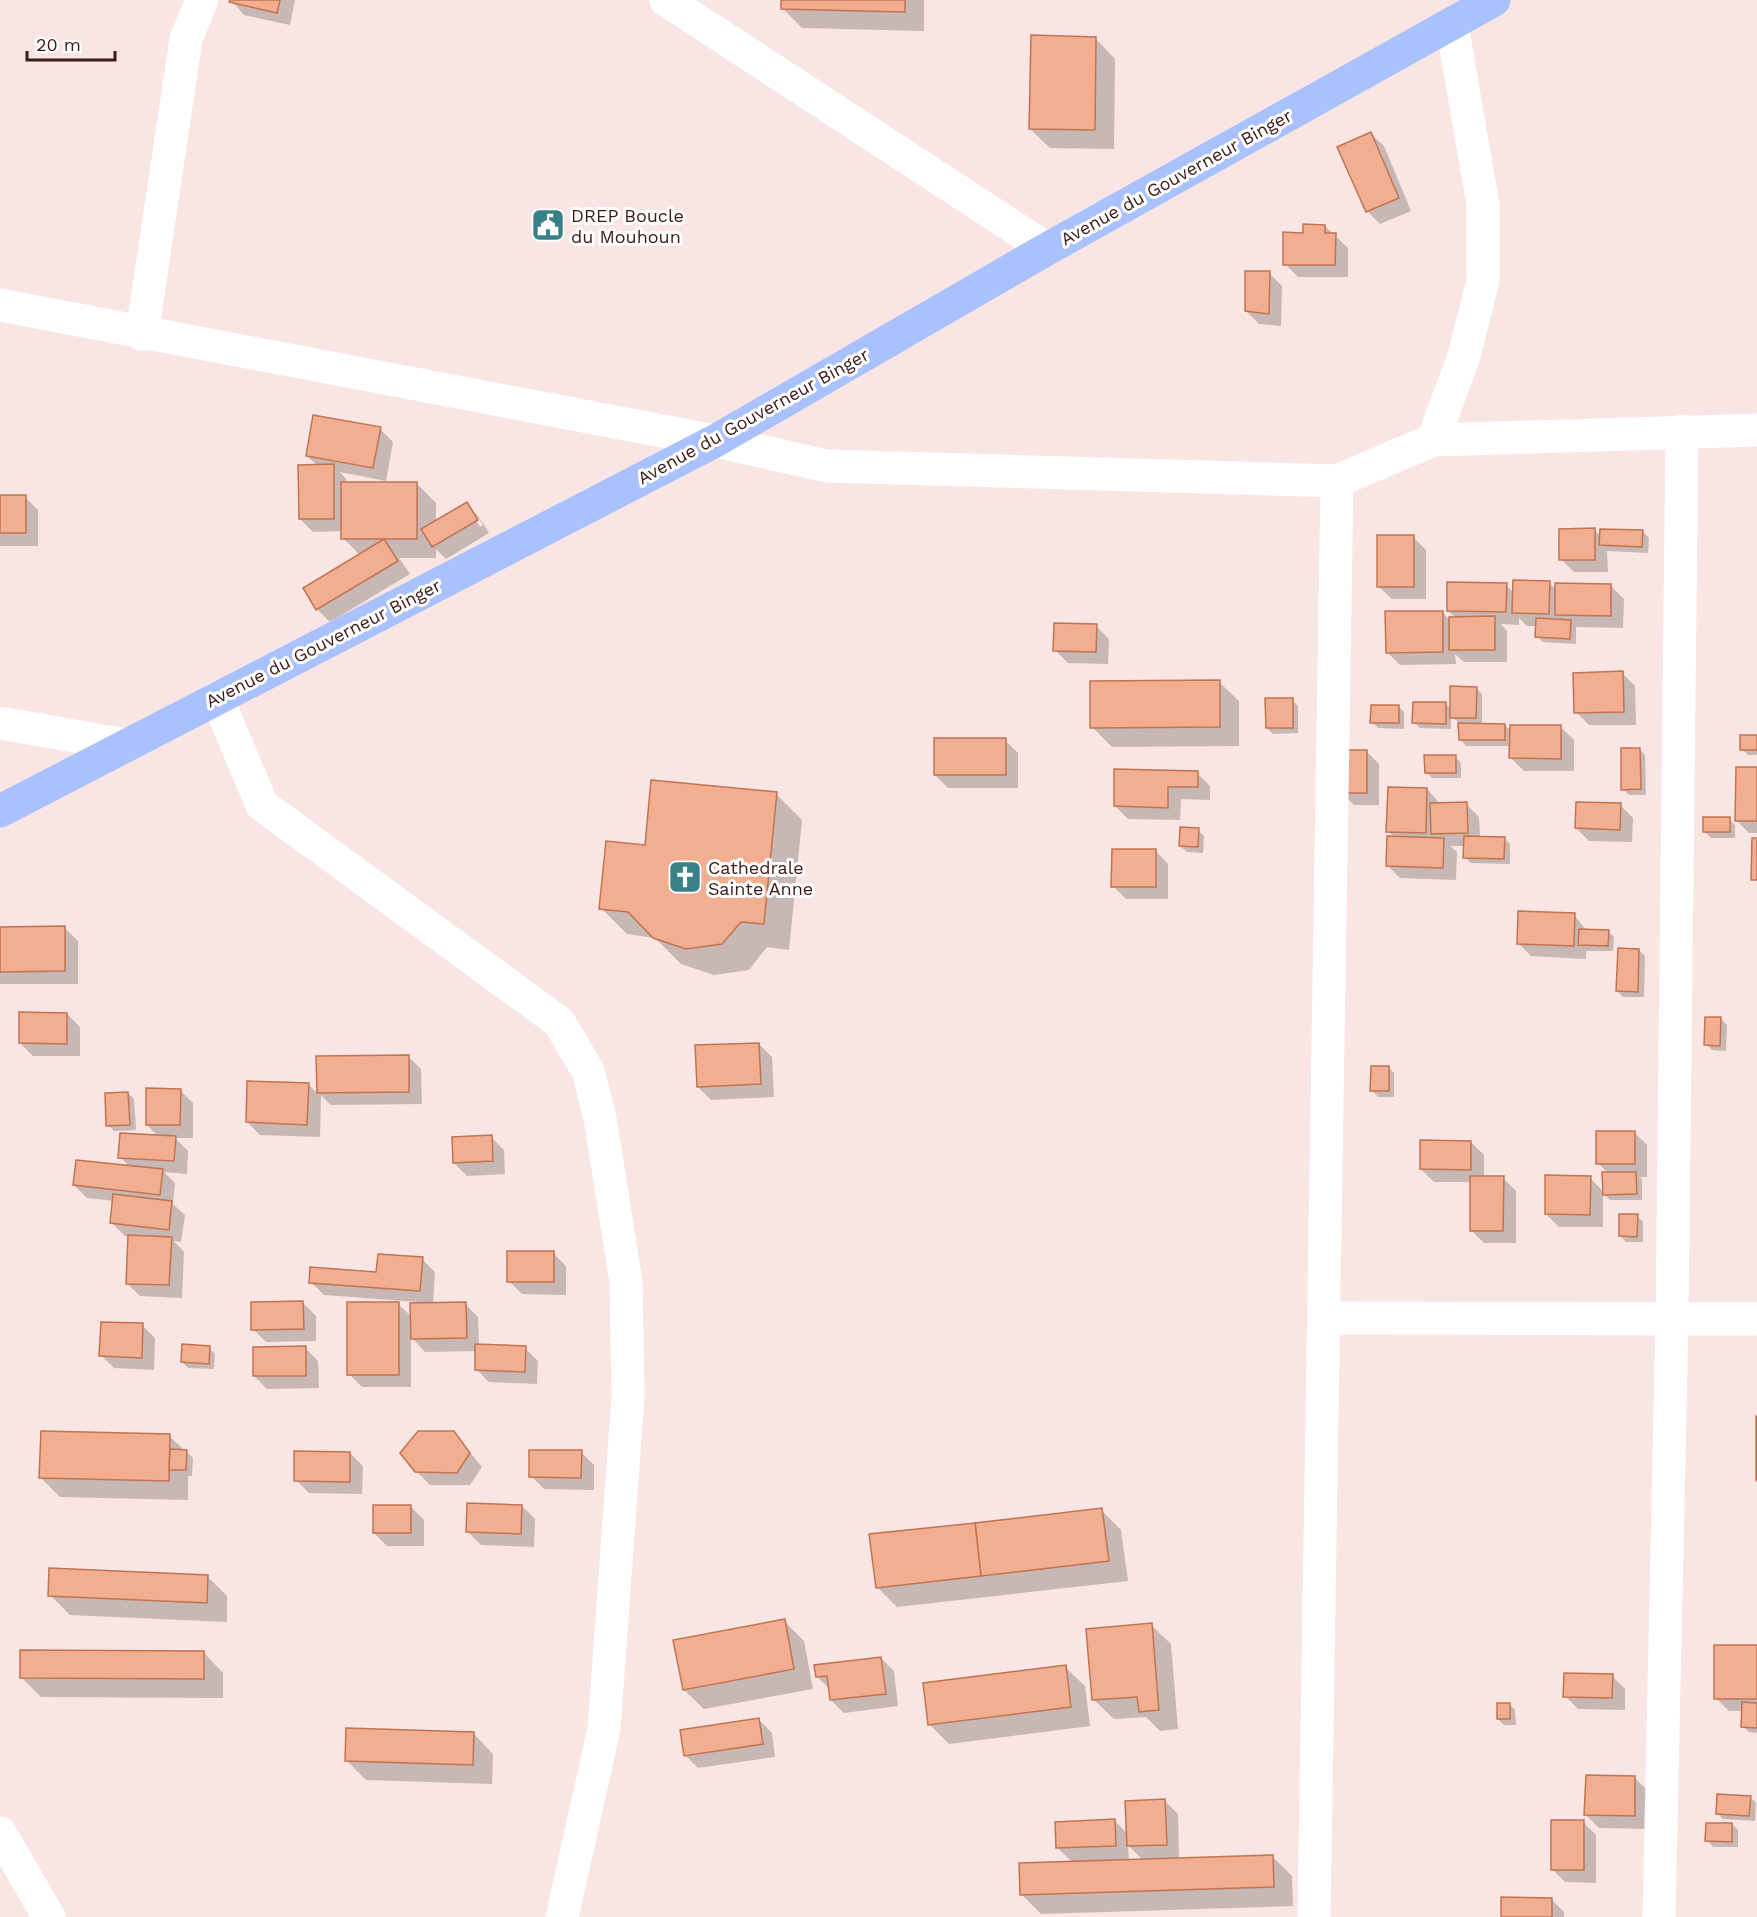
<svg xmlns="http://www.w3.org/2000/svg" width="1757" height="1917" font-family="'Work Sans',sans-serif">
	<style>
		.shadow { fill: #0003; fill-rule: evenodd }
		.building { fill: #f1ae90; stroke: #c17450; stroke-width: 1.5 }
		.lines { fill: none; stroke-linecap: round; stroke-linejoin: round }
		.minor { stroke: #fff; stroke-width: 33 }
		.major { stroke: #a9c2fe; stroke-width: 33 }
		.labels { text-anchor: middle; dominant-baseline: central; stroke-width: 6; stroke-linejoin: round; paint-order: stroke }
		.street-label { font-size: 18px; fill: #3c1a18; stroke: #fff }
		.poi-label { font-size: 18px; fill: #3c1a18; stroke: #fff; text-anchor: start }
	</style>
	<rect width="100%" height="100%" fill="#f9e5e3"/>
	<g class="shadow">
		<path d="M 231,0 L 295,0 L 290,25 L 244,15 Z"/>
		<path d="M 783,0 L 924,0 L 924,31 L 802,28 L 783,9 Z"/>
		<path d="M 1096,39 L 1115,59 L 1114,149 L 1050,148 L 1030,129 Z"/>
		<path d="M 1371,134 L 1384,146 L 1411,211 L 1380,224 L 1367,211 Z"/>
		<path d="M 1325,226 L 1348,248 L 1348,277 L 1298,277 L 1285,264 L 1304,234 Z"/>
		<path d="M 1269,273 L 1282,286 L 1281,326 L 1259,324 L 1246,311 Z"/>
		<path d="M 380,429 L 393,442 L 386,481 L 340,472 L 346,479 L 346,483 L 416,483 L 436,503 L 436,522 L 466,504 L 479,517 L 489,533 L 446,559 L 436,549 L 436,558 L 399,558 L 410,574 L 330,622 L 317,609 L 360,555 L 343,538 L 343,531 L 313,532 L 300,519 L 318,466 L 307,456 ZM 474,517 L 478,517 L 483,525 L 480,527 Z"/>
		<path d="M 0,497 L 25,497 L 38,510 L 38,546 L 0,546 Z"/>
		<path d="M 1594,530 L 1601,536 L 1643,532 L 1649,538 L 1648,553 L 1607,551 L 1608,572 L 1574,572 L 1561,559 Z"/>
		<path d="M 1413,537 L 1426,550 L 1426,599 L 1392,599 L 1378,586 Z"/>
		<path d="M 1549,583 L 1557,590 L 1611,586 L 1624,599 L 1623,628 L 1576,627 L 1576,644 L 1543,642 L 1537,636 L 1537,626 L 1527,626 L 1519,618 L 1519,625 L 1501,624 L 1507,631 L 1507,662 L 1464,662 L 1455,654 L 1456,664 L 1400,665 L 1387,652 L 1442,612 L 1451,621 L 1456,618 L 1448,611 L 1506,585 L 1514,593 Z"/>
		<path d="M 1096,626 L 1109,639 L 1108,664 L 1068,663 L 1055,650 Z"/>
		<path d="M 1622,673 L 1635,686 L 1636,725 L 1589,725 L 1576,712 Z"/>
		<path d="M 1219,682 L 1239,701 L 1239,746 L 1112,747 L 1092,727 Z"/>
		<path d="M 1476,688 L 1482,694 L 1482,725 L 1505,725 L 1511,731 L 1561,727 L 1574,740 L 1574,771 L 1524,771 L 1511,758 L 1511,746 L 1466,746 L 1460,739 L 1460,723 L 1451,717 L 1451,729 L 1420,728 L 1414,722 L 1445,703 L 1451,709 Z"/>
		<path d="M 1292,700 L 1298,706 L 1298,733 L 1273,734 L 1267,728 Z"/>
		<path d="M 1398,706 L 1404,712 L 1404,729 L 1378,728 L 1372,722 Z"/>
		<path d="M 1757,736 L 1757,755 L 1748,755 L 1742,749 Z"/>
		<path d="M 1005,740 L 1018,753 L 1018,788 L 948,788 L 935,775 Z"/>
		<path d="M 1639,749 L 1645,755 L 1646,795 L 1629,795 L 1623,789 Z"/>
		<path d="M 1366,751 L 1379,764 L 1379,805 L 1354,805 L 1341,792 Z"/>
		<path d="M 1455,757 L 1461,763 L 1461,778 L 1432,778 L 1426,772 Z"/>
		<path d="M 1757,769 L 1757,833 L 1749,833 L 1736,820 Z"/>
		<path d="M 1197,773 L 1210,786 L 1210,800 L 1181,799 L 1180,820 L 1128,819 L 1115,806 Z"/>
		<path d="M 1427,789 L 1440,804 L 1466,804 L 1479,817 L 1480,838 L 1504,838 L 1510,844 L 1510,864 L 1471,863 L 1465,857 L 1465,846 L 1450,846 L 1457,852 L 1456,880 L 1400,878 L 1387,865 L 1395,838 L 1388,831 Z"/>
		<path d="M 776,794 L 802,820 L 789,950 L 767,947 L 749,970 L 714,975 L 681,964 L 655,938 L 627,934 L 601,908 L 646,847 Z"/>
		<path d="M 1620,805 L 1633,818 L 1632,842 L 1589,841 L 1576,828 Z"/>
		<path d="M 1729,819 L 1735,825 L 1735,838 L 1711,838 L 1705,832 Z"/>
		<path d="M 1198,830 L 1204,836 L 1203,853 L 1187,852 L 1180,846 Z"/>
		<path d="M 1155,850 L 1168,864 L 1168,899 L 1126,899 L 1113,886 Z"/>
		<path d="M 1574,915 L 1587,931 L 1608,931 L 1614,937 L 1613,951 L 1586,951 L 1586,959 L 1531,956 L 1518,943 Z"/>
		<path d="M 0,928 L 65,928 L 78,941 L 78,984 L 0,984 Z"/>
		<path d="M 1639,950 L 1645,956 L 1644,997 L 1623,997 L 1617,991 Z"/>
		<path d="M 67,1014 L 80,1027 L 80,1056 L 33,1056 L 20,1043 Z"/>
		<path d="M 1721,1019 L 1727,1025 L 1726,1051 L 1712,1050 L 1706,1044 Z"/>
		<path d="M 759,1044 L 772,1057 L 774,1097 L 711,1100 L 698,1087 Z"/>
		<path d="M 408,1056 L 421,1069 L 422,1104 L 331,1105 L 321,1095 L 320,1137 L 260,1135 L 247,1122 L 308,1084 L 319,1095 L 318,1057 Z"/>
		<path d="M 1388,1067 L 1394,1073 L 1394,1097 L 1378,1097 L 1372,1090 Z"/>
		<path d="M 180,1090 L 193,1103 L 193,1138 L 175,1138 L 188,1151 L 187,1174 L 164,1172 L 175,1183 L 173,1204 L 185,1215 L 181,1242 L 174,1241 L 184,1252 L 182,1298 L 140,1296 L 127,1283 L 130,1236 L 125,1236 L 112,1223 L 114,1201 L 87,1198 L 74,1185 L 130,1167 L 120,1157 L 159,1137 L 147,1125 Z"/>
		<path d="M 128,1093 L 134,1099 L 136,1130 L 114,1131 L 108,1125 Z"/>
		<path d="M 1634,1132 L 1647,1145 L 1647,1177 L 1639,1177 L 1642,1179 L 1642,1200 L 1610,1200 L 1603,1193 L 1603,1227 L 1559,1227 L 1546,1214 L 1590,1178 L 1604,1192 L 1608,1173 L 1598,1163 Z"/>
		<path d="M 491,1137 L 504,1150 L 505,1174 L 467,1176 L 454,1163 Z"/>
		<path d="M 1471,1142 L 1484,1155 L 1484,1178 L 1503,1178 L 1516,1191 L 1516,1243 L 1484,1243 L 1471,1230 L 1471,1182 L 1434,1182 L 1421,1169 Z"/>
		<path d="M 1637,1216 L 1643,1222 L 1643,1242 L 1626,1242 L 1620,1236 Z"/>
		<path d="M 553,1253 L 566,1266 L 566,1295 L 522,1294 L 509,1281 Z"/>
		<path d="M 422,1259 L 435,1272 L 433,1304 L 465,1304 L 478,1317 L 479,1346 L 525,1348 L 538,1361 L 537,1384 L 489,1382 L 476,1369 L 477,1351 L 425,1352 L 411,1337 L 411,1387 L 362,1387 L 349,1374 L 397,1303 L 412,1317 L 418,1302 L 324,1295 L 311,1282 L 378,1274 Z"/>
		<path d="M 303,1303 L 316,1316 L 316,1341 L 266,1342 L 253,1329 Z"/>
		<path d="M 142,1325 L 155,1338 L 154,1370 L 114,1368 L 101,1355 Z"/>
		<path d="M 209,1348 L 215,1354 L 214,1369 L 188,1368 L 182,1362 Z"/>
		<path d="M 305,1348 L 318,1361 L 319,1388 L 267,1389 L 254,1376 Z"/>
		<path d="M 453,1432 L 482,1467 L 470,1485 L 430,1485 L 416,1471 Z"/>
		<path d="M 169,1436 L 193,1458 L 192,1476 L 188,1476 L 188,1500 L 60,1497 L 41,1478 Z"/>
		<path d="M 581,1452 L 594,1465 L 594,1490 L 544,1489 L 531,1476 Z"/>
		<path d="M 350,1453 L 363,1466 L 362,1494 L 309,1493 L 296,1480 Z"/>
		<path d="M 522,1506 L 535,1519 L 534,1547 L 481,1545 L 468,1532 Z"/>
		<path d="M 411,1507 L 424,1520 L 424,1546 L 387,1546 L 374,1533 Z"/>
		<path d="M 1101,1510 L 1121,1530 L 1128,1581 L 897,1607 L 877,1587 Z"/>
		<path d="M 208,1577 L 227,1596 L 227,1622 L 70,1615 L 50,1595 Z"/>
		<path d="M 784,1621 L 804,1641 L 813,1689 L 704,1709 L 684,1690 Z"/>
		<path d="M 1151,1625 L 1171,1644 L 1178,1729 L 1160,1731 L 1146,1717 L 1114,1719 L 1094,1700 Z"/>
		<path d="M 1757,1646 L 1757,1733 L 1749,1732 L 1742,1726 L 1743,1711 L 1729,1711 L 1716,1698 Z"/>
		<path d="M 204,1653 L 223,1673 L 223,1698 L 41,1697 L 21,1677 Z"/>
		<path d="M 881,1658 L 894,1671 L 898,1706 L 844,1713 L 831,1700 L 830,1689 L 817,1677 Z"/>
		<path d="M 1065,1667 L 1085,1686 L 1090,1726 L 949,1744 L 929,1724 Z"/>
		<path d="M 1612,1676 L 1625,1689 L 1625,1710 L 1578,1709 L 1565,1696 Z"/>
		<path d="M 1509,1704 L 1515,1710 L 1516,1725 L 1504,1725 L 1498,1719 Z"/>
		<path d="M 759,1720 L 772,1733 L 775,1757 L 698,1768 L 685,1755 Z"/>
		<path d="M 474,1734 L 493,1754 L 492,1784 L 366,1780 L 347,1761 Z"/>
		<path d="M 1635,1778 L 1648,1791 L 1647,1829 L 1599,1828 L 1586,1815 Z"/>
		<path d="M 1750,1797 L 1756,1803 L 1755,1821 L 1723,1819 L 1717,1813 Z"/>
		<path d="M 1165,1801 L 1178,1814 L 1179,1859 L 1272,1856 L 1292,1876 L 1293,1906 L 1041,1914 L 1021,1894 L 1073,1863 L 1057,1847 L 1115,1821 L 1128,1834 ZM 1128,1845 L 1143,1860 L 1129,1861 Z"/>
		<path d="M 1583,1822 L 1596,1835 L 1596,1883 L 1565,1882 L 1552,1869 Z"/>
		<path d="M 1732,1824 L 1738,1830 L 1738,1847 L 1713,1847 L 1707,1840 Z"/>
		<path d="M 1551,1899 L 1564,1912 L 1564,1917 L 1502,1917 Z"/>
	</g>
	<g class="building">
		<path d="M 230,0 L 280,0 L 277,13 L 229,2 Z"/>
		<path d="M 781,0 L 905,0 L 905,12 L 781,9 Z"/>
		<path d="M 1031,35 L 1096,37 L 1095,130 L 1029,129 Z"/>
		<path d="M 1371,132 L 1399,198 L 1366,212 L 1337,147 Z"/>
		<path d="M 1303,224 L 1325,225 L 1325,233 L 1336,233 L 1335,265 L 1283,265 L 1283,232 L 1303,233 Z"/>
		<path d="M 1245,271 L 1270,271 L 1269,314 L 1245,311 Z"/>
		<path d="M 313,415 L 381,427 L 373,468 L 306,456 Z"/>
		<path d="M 334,464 L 334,519 L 299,519 L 298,465 Z"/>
		<rect x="341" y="482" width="76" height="57"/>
		<rect x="0" y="495" width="26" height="38"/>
		<path d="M 467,502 L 478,520 L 432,547 L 421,529 Z"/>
		<path d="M 1595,528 L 1595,560 L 1559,560 L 1559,529 Z"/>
		<path d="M 1600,529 L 1643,530 L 1642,547 L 1599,545 Z"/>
		<rect x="1377" y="535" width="37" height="52"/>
		<path d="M 384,539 L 398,561 L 316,610 L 303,588 Z"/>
		<path d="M 1513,580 L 1550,581 L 1549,614 L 1512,613 Z"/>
		<path d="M 1447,582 L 1507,583 L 1506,612 L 1447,611 Z"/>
		<path d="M 1555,583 L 1611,584 L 1611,616 L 1555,615 Z"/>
		<path d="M 1385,611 L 1443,611 L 1443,652 L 1386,653 Z"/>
		<path d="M 1495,616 L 1495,650 L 1449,650 L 1449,617 Z"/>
		<path d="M 1536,618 L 1571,620 L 1570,639 L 1535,637 Z"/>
		<path d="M 1054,623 L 1097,624 L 1096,652 L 1053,651 Z"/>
		<path d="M 1623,671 L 1624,712 L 1574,713 L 1573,673 Z"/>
		<path d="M 1220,680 L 1220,727 L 1090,728 L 1090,681 Z"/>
		<path d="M 1450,686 L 1477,687 L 1476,718 L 1450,718 Z"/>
		<path d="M 1265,698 L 1293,698 L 1293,728 L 1266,728 Z"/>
		<path d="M 1413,702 L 1446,702 L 1446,724 L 1412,723 Z"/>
		<path d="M 1371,705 L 1399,705 L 1399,723 L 1370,723 Z"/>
		<path d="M 1458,723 L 1505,724 L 1505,740 L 1459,740 Z"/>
		<path d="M 1510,725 L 1561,725 L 1561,759 L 1509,758 Z"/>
		<rect x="1740" y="735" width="17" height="15"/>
		<rect x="934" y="738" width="72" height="37"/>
		<path d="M 1621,748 L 1640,748 L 1641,789 L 1621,790 Z"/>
		<rect x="1340" y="750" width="27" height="43"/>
		<path d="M 1424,755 L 1456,755 L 1456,773 L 1425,773 Z"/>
		<path d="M 1736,767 L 1757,767 L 1757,821 L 1735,821 Z"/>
		<path d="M 1114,769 L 1198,771 L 1198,787 L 1168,787 L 1168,808 L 1114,806 Z"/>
		<path d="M 651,780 L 777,792 L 764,924 L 741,922 L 722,944 L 686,949 L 653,938 L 628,912 L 599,909 L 606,841 L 645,845 Z"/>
		<path d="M 1388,787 L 1427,788 L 1426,833 L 1386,832 Z"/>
		<path d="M 1467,802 L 1468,833 L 1431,834 L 1430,803 Z"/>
		<path d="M 1576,802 L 1621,803 L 1620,830 L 1575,828 Z"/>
		<rect x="1703" y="817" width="27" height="15"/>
		<path d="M 1180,827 L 1199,828 L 1198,847 L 1179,846 Z"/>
		<path d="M 1387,836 L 1444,838 L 1443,868 L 1386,866 Z"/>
		<path d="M 1464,836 L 1505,837 L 1504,859 L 1463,858 Z"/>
		<path d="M 1752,838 L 1757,838 L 1757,880 L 1751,880 Z"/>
		<path d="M 1112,849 L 1156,849 L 1156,887 L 1111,887 Z"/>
		<path d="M 1518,911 L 1575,913 L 1574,946 L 1517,944 Z"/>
		<path d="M 65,926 L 65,971 L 0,972 L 0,927 Z"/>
		<path d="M 1579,929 L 1609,930 L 1608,946 L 1578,945 Z"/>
		<path d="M 1618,948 L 1639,949 L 1638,992 L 1616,991 Z"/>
		<path d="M 19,1012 L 67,1013 L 67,1044 L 19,1043 Z"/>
		<path d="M 1705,1017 L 1721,1017 L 1720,1046 L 1704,1045 Z"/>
		<path d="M 759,1043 L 761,1084 L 697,1087 L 695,1045 Z"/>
		<path d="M 409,1055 L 409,1092 L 317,1093 L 316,1056 Z"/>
		<path d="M 1371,1066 L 1389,1066 L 1389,1091 L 1370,1091 Z"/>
		<path d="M 247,1081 L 309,1083 L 307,1125 L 246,1122 Z"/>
		<path d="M 146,1088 L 181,1089 L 180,1125 L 146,1125 Z"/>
		<path d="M 128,1092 L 130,1125 L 106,1126 L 105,1093 Z"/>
		<rect x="1596" y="1131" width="39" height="33"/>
		<path d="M 120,1133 L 176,1136 L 174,1161 L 118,1158 Z"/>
		<path d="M 492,1135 L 493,1161 L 453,1163 L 452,1137 Z"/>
		<path d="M 1420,1140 L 1471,1141 L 1471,1170 L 1420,1169 Z"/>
		<path d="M 76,1160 L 163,1169 L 160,1195 L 73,1185 Z"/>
		<path d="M 1602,1172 L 1636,1172 L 1637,1194 L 1603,1195 Z"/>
		<path d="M 1545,1175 L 1591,1176 L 1590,1215 L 1545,1214 Z"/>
		<path d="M 1470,1176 L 1504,1176 L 1503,1231 L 1470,1231 Z"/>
		<path d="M 113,1194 L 172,1201 L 169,1230 L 110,1223 Z"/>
		<path d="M 1619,1214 L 1638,1214 L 1637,1237 L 1619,1236 Z"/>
		<path d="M 128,1235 L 172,1237 L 169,1285 L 126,1284 Z"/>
		<rect x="507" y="1251" width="47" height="31"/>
		<path d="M 378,1254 L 423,1257 L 420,1291 L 309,1283 L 310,1267 L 376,1272 Z"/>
		<path d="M 303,1301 L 304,1329 L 251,1330 L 251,1302 Z"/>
		<rect x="347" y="1302" width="52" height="73"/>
		<path d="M 466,1302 L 467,1338 L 411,1339 L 410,1303 Z"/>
		<path d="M 101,1322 L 143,1323 L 142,1358 L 99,1356 Z"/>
		<path d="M 182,1344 L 210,1346 L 209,1364 L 181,1362 Z"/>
		<path d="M 475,1344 L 526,1346 L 525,1372 L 475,1370 Z"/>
		<path d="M 306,1346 L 306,1376 L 253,1376 L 253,1347 Z"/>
		<path d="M 1756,1416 L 1757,1416 L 1757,1481 L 1756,1480 Z"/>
		<path d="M 41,1431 L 170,1434 L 169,1481 L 39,1478 Z"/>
		<path d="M 418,1431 L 454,1431 L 470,1453 L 457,1473 L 415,1472 L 400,1453 Z"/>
		<path d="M 170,1449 L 187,1450 L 186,1470 L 169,1470 Z"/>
		<path d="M 529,1450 L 582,1450 L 581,1478 L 529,1477 Z"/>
		<path d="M 294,1451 L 350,1452 L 350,1482 L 294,1481 Z"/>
		<path d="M 467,1503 L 522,1505 L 521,1534 L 466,1532 Z"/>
		<rect x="373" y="1505" width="38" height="28"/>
		<path d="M 1102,1508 L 1109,1561 L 981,1576 L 975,1523 Z"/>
		<path d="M 975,1523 L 981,1576 L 876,1588 L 869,1534 Z"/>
		<path d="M 49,1568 L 208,1575 L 207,1603 L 48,1596 Z"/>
		<path d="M 785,1619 L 794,1669 L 683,1690 L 673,1640 Z"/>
		<path d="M 1152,1623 L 1159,1710 L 1139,1712 L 1137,1697 L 1092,1700 L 1086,1629 Z"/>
		<rect x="1714" y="1645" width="43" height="54"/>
		<path d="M 20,1650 L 204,1651 L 204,1679 L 20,1678 Z"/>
		<path d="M 881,1657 L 886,1694 L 830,1700 L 827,1676 L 816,1677 L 814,1665 Z"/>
		<path d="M 1066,1665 L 1071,1707 L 928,1725 L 923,1683 Z"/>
		<path d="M 1564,1673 L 1613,1674 L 1612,1698 L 1563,1697 Z"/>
		<path d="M 1742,1702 L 1757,1703 L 1757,1728 L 1741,1727 Z"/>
		<rect x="1497" y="1703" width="13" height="16"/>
		<path d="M 759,1718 L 763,1744 L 684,1756 L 680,1730 Z"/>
		<path d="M 346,1728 L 474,1732 L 473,1765 L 345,1761 Z"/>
		<path d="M 1586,1775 L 1635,1776 L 1635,1816 L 1584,1815 Z"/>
		<path d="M 1717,1794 L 1751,1796 L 1749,1816 L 1716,1814 Z"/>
		<path d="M 1165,1799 L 1167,1845 L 1127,1846 L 1125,1801 Z"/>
		<path d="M 1115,1819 L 1116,1846 L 1056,1848 L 1055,1822 Z"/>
		<rect x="1551" y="1820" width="33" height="50"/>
		<path d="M 1706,1823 L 1732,1823 L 1732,1842 L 1705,1841 Z"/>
		<path d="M 1273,1855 L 1274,1887 L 1020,1895 L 1019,1863 Z"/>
		<path d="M 1501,1897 L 1552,1898 L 1552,1917 L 1501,1917 Z"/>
	</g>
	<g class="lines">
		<g class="minor">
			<path d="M 666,0 L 1047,249"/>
			<path d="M 0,305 L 715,441 L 827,466 L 1337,481 L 1433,440 L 1757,430"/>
			<path d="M 142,334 L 186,39 L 202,0"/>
			<path d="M 1433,440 L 1464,356 L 1483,281 L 1483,205 L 1452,25"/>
			<path d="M 217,698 L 262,805 L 559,1022 L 588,1071 L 600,1118 L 626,1282 L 628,1397 L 604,1729 L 562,1917"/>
			<path d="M 0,723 L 126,745"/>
			<path d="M 1324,1318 L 1757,1319"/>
			<path d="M 0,1833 L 49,1917"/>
			<path d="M 1314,1917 L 1337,481"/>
			<path d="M 1659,1917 L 1672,1319 L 1682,431"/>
		</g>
		<path class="major" d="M 0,811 L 715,441 L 1047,249 L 1494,0"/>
	</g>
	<defs>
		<symbol id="civic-square" viewBox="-11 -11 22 22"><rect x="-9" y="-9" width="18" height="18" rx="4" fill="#398189" stroke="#fff"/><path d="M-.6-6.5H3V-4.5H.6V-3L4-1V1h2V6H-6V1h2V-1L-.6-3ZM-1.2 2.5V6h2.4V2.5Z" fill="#fff"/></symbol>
		<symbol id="church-square" viewBox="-11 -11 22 22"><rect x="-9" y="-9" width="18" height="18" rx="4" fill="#398189" stroke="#fff"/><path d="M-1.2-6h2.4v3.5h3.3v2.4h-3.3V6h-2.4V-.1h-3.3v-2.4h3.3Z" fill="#fff"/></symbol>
	</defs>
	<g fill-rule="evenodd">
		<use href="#civic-square" x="529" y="206" width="38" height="38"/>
		<use href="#church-square" x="666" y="858" width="38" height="38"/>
	</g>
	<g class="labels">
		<g class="street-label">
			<text transform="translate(1176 177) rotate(-29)">Avenue du Gouverneur Binger</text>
			<text transform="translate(753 416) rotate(-29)">Avenue du Gouverneur Binger</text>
			<text transform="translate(323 643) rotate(-27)">Avenue du Gouverneur Binger</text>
		</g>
		<g class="poi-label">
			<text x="571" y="215">DREP Boucle<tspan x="571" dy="21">du Mouhoun</tspan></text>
			<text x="708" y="867">Cathedrale<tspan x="708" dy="21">Sainte Anne</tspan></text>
		</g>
	</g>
	<path d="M27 51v9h88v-9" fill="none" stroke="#3c1a18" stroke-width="3"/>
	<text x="36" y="51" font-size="18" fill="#3c1a18" stroke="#ffffff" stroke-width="4.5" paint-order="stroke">20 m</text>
</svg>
